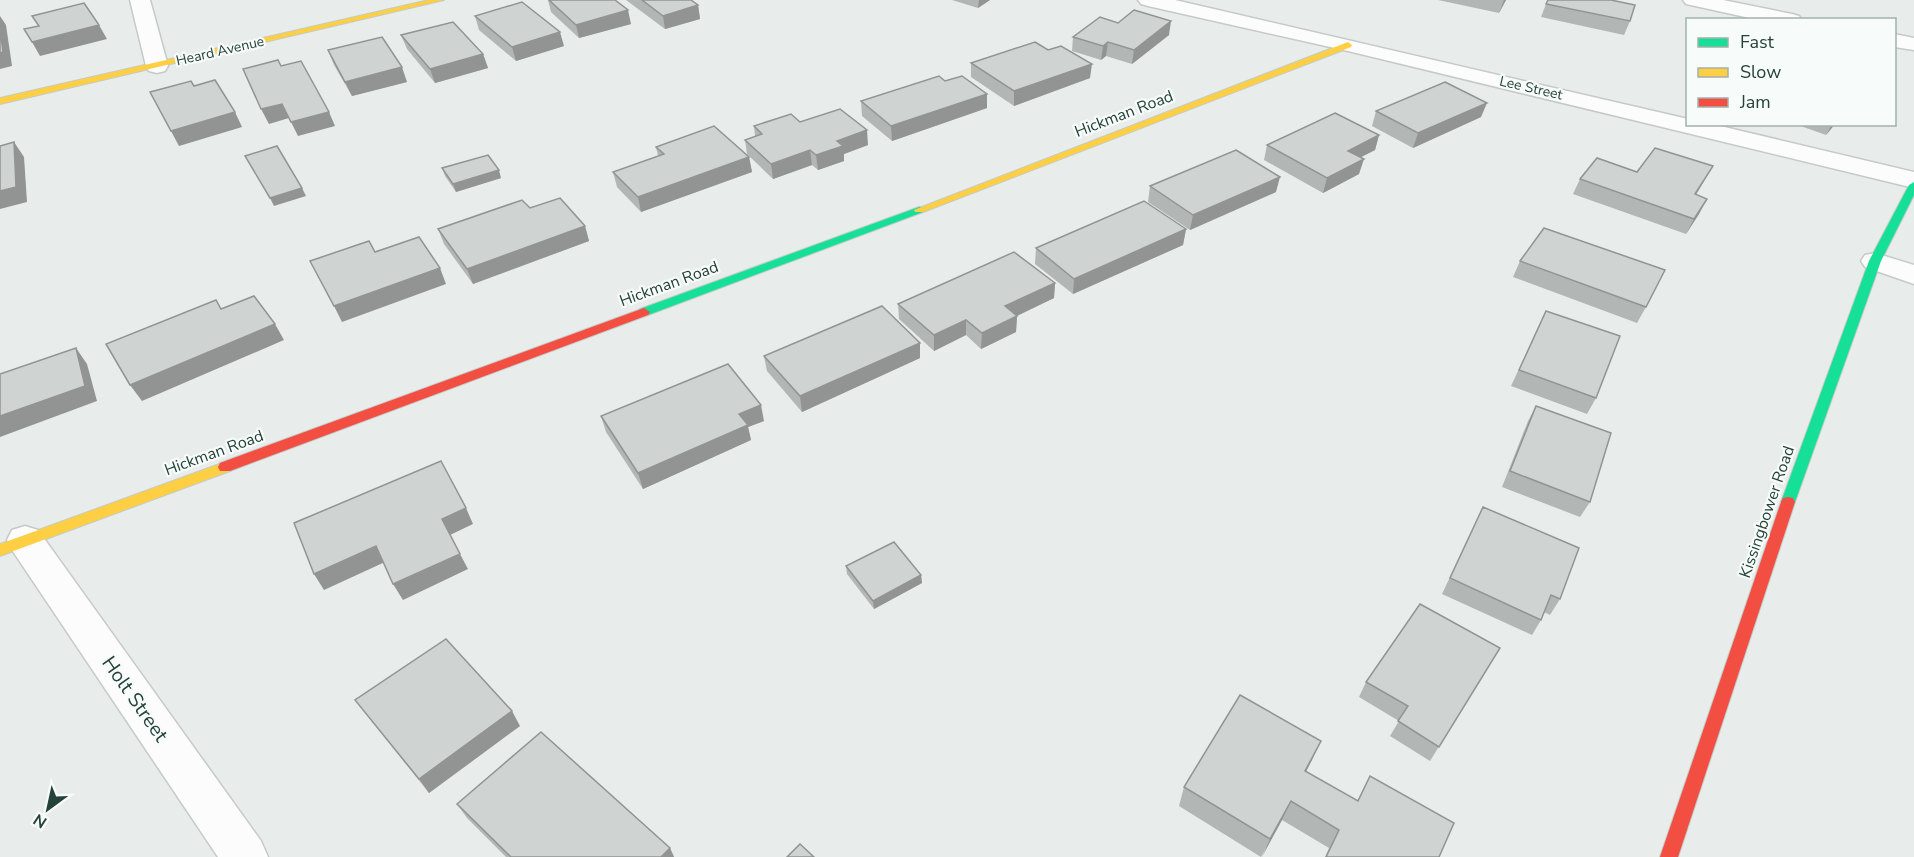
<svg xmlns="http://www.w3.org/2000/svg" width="1914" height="857" font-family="'Nunito Sans',sans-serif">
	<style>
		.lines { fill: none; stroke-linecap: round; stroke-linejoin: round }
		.street-casing { stroke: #c5cac8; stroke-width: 3 }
		.fast-casing { stroke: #c3cbc8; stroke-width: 2 }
		.slow-casing { stroke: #c3cbc8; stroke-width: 2 }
		.jam-casing { stroke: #c3cbc8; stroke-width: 2 }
		.street { fill: #fcfcfc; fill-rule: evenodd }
		.fast { fill: #16e098; fill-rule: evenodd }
		.slow { fill: #ffcf43; fill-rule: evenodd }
		.jam { fill: #f24e42; fill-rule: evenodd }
		.wall { fill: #b2b6b5 }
		.shaded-wall { fill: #919493 }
		.building { fill: #cfd4d2; stroke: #919493; stroke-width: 1.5 }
		.labels { text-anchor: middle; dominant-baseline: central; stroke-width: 4.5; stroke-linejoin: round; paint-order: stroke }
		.far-street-label { font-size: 14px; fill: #24423a; stroke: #f7fbf9 }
		.street-label { font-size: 16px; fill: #24423a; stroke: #f7fbf9 }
		.near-street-label { font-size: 20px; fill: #24423a; stroke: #f7fbf9 }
	</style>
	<rect width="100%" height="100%" fill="#e8edeb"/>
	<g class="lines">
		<defs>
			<g id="street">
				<path d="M 130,0 L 150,0 L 168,66 L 165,71 L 157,73 L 149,71 L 146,66 Z"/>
				<path d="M 1138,0 L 1175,0 L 1688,119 L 1688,124 L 1712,124 L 1914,172 L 1914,188 L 1348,51 L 1148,6 L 1141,4 Z"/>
				<path d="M 1683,0 L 1723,0 L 1792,14 L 1799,16 L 1802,20 L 1759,20 L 1686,4 Z"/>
				<path d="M 1894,34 L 1914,38 L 1914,50 L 1894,47 Z"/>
				<path d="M 1875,253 L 1914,265 L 1914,284 L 1865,267 L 1861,261 L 1865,255 Z"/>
				<path d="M 25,526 L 38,530 L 261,841 L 268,857 L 218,857 L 12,550 L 7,540 L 12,530 Z"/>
			</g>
			<g id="fast">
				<path d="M 1914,182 L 1914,195 L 1881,261 L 1795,502 L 1793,506 L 1783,506 L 1781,502 L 1869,261 L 1909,185 Z"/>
				<path d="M 919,207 L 923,208 L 923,212 L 648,315 L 640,315 L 638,312 L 640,309 Z"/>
			</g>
			<g id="slow">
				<path d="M 429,0 L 444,0 L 0,104 L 0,98 Z"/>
				<path d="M 1348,42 L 1352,45 L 1351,47 L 923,212 L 915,212 L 914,210 Z"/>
				<path d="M 225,462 L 230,463 L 232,467 L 230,471 L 0,556 L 0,544 Z"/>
			</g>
			<g id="jam">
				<path d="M 644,308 L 650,312 L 648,315 L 230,471 L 220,471 L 218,467 L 220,463 Z"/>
				<path d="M 1788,497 L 1793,498 L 1795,502 L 1678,857 L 1660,857 L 1781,502 L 1783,498 Z"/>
			</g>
		</defs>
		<use href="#street" class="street-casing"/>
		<use href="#fast" class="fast-casing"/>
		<use href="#slow" class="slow-casing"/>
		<use href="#jam" class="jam-casing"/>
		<use href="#street" class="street"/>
		<use href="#fast" class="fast"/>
		<use href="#slow" class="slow"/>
		<use href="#jam" class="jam"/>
	</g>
	<g class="wall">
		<path d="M 548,0 L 615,0 L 631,24 L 579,38 L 551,12 Z"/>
		<path d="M 626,0 L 691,0 L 698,5 L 700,19 L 665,29 Z"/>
		<path d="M 952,0 L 990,0 L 978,8 Z"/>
		<path d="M 1438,0 L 1506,0 L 1499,13 Z"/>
		<path d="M 1546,4 L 1630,21 L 1624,35 L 1541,17 Z"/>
		<path d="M 475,16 L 564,46 L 516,61 L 479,30 Z"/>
		<path d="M 1118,23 L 1169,35 L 1132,64 L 1106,56 L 1101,60 L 1072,51 L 1073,37 Z"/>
		<path d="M 401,35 L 483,54 L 488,68 L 435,83 L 407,49 Z"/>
		<path d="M 328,50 L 407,82 L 352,96 L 334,65 Z"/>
		<path d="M 1048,50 L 1090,78 L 1014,106 L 971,77 L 971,63 Z"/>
		<path d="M 945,81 L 987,94 L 987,108 L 892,141 L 862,116 L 861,101 Z"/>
		<path d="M 1376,111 L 1481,117 L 1413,148 L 1372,126 Z"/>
		<path d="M 800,122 L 868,145 L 844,154 L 844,161 L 818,170 L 812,165 L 773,179 L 747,154 L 745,140 L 755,136 L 754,126 Z"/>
		<path d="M 1795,124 L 1835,124 L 1826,135 Z"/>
		<path d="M 1379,135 L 1375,150 L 1360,157 L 1359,174 L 1323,193 L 1264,160 L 1267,145 Z"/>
		<path d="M 656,147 L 749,157 L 752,172 L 641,212 L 617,187 L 613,172 L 658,156 Z"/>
		<path d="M 442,168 L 501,178 L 456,192 L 445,176 Z"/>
		<path d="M 1637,172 L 1704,181 L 1696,195 L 1699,214 L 1686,234 L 1573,194 L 1580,179 Z"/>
		<path d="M 1150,186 L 1276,192 L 1190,230 L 1148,202 Z"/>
		<path d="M 585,226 L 589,241 L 473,284 L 444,244 L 438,229 Z"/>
		<path d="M 1186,229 L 1183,245 L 1073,294 L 1035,264 L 1036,248 Z"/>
		<path d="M 1520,261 L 1646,307 L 1637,323 L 1513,277 Z"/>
		<path d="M 1055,283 L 1054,298 L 1017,316 L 1016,332 L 981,349 L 966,335 L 934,351 L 899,319 L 898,304 Z"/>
		<path d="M 1546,311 L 1596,398 L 1587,414 L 1511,386 Z"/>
		<path d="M 920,343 L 920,358 L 802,412 L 767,371 L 764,356 Z"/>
		<path d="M 1536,406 L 1590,502 L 1580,517 L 1502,487 L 1528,421 Z"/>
		<path d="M 601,416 L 764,421 L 748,427 L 751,440 L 643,489 L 606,432 Z"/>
		<path d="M 1483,507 L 1560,599 L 1550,615 L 1544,612 L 1541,620 L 1532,635 L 1442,594 Z"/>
		<path d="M 846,566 L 921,575 L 922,583 L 874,609 L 847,574 Z"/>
		<path d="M 1500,648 L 1430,761 L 1390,736 L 1399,721 L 1359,697 L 1366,682 Z"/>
		<path d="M 355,700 L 520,726 L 429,793 L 366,714 Z"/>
		<path d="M 1312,760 L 1306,772 L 1357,801 L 1370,776 L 1439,857 L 1325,857 L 1329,848 L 1282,820 L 1261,857 L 1179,806 L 1184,787 Z"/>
		<path d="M 457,804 L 670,848 L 674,857 L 506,857 L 467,818 Z"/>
	</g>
	<g class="shaded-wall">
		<path d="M 979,0 L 990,0 L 978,8 Z"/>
		<path d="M 1504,0 L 1506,0 L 1499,13 Z"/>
		<path d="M 698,5 L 700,19 L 665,29 L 663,16 Z"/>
		<path d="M 628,10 L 631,24 L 579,38 L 576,25 Z"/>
		<path d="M 0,16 L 6,25 L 12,66 L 0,69 Z"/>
		<path d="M 1171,21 L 1169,35 L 1132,64 L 1134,50 Z"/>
		<path d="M 99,25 L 107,39 L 40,56 L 32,42 Z"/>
		<path d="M 560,32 L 564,46 L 516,61 L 512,47 Z"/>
		<path d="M 1108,42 L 1106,56 L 1101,60 L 1103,46 Z"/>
		<path d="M 483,54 L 488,68 L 435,83 L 430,69 Z"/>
		<path d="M 1092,64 L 1090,78 L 1014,106 L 1014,91 Z"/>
		<path d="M 402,67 L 407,82 L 352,96 L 345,82 Z"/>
		<path d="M 987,94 L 987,108 L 892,141 L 891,126 Z"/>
		<path d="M 1487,103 L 1481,117 L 1413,148 L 1418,133 Z"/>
		<path d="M 282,104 L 289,118 L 269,124 L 261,109 Z"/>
		<path d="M 235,112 L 242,127 L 179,146 L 171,131 Z"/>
		<path d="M 329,112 L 335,126 L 298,136 L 291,122 Z"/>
		<path d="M 1832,124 L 1835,124 L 1826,135 Z"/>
		<path d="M 867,130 L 868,145 L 844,154 L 844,161 L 818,170 L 816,155 L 837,141 Z"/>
		<path d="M 1379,135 L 1375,150 L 1344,166 L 1348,151 Z"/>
		<path d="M 14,142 L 24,157 L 27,202 L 0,209 L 0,191 Z"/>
		<path d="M 810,150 L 812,165 L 773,179 L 771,164 Z"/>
		<path d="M 749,157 L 752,172 L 641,212 L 638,197 Z"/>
		<path d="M 1364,159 L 1359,174 L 1323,193 L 1327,178 Z"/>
		<path d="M 1713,166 L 1704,181 L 1686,210 L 1695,194 Z"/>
		<path d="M 499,170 L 501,178 L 456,192 L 453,184 Z"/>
		<path d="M 1280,177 L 1276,192 L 1190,230 L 1193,215 Z"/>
		<path d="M 302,188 L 306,196 L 274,206 L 270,198 Z"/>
		<path d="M 1707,199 L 1699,214 L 1686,234 L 1694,219 Z"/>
		<path d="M 585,226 L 589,241 L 473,284 L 467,269 Z"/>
		<path d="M 1186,229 L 1183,245 L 1073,294 L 1074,279 Z"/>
		<path d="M 440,268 L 446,284 L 342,322 L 334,306 Z"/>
		<path d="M 1055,283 L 1054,298 L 1004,322 L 1005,306 Z"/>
		<path d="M 1017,316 L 1016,332 L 981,349 L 982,333 Z"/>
		<path d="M 966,320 L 966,335 L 934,351 L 934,335 Z"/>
		<path d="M 275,324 L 284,340 L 142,401 L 130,385 Z"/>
		<path d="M 920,343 L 920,358 L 802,412 L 800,396 Z"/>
		<path d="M 76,348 L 87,364 L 97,401 L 0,437 L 0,416 Z"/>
		<path d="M 761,405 L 764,421 L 748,427 L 751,440 L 643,489 L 638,473 L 739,414 Z"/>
		<path d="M 466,508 L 473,524 L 450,535 L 442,519 Z"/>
		<path d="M 376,546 L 385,562 L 324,590 L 314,574 Z"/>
		<path d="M 460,554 L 468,569 L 403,600 L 393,584 Z"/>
		<path d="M 921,575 L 922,583 L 874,609 L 873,601 Z"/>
		<path d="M 512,711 L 520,726 L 429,793 L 419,779 Z"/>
		<path d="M 1321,741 L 1312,760 L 1296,790 L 1305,771 Z"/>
		<path d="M 1291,801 L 1282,820 L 1262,857 L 1270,839 Z"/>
		<path d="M 670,848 L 674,857 L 661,857 Z"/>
	</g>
	<g class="building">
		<path d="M 549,0 L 615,0 L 628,10 L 576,25 Z"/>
		<path d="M 642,0 L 691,0 L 698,5 L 663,16 Z"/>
		<path d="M 1548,0 L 1611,0 L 1635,5 L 1630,21 L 1546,4 Z"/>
		<path d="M 522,2 L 560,32 L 512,47 L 475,16 Z"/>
		<path d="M 84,3 L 99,25 L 32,42 L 24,29 L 39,26 L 32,16 Z"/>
		<path d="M 1134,10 L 1171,21 L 1134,50 L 1108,42 L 1103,46 L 1073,37 L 1100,17 L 1118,23 Z"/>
		<path d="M 453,22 L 483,54 L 430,69 L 401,35 Z"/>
		<path d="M 0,29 L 3,52 L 0,53 Z"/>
		<path d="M 382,37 L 402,67 L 345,82 L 328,50 Z"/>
		<path d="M 1035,42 L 1048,50 L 1061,46 L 1092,64 L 1014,91 L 971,63 Z"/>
		<path d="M 278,60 L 281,66 L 301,61 L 329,112 L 291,122 L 282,104 L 261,109 L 243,69 Z"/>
		<path d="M 939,76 L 945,81 L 962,76 L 987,94 L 891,126 L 861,101 Z"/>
		<path d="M 215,80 L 235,112 L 171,131 L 150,92 L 191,81 L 194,86 Z"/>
		<path d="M 1445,82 L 1487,103 L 1418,133 L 1376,111 Z"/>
		<path d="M 840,109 L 867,130 L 837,141 L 843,146 L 816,155 L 810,150 L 771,164 L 745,140 L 762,134 L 754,126 L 791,114 L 800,122 Z"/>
		<path d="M 1335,113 L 1379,135 L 1348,151 L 1364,159 L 1327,178 L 1267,145 Z"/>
		<path d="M 714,126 L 749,157 L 638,197 L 613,172 L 664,154 L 656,147 Z"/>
		<path d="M 14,142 L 16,187 L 0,191 L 0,146 Z"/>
		<path d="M 277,146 L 302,188 L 270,198 L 245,156 Z"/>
		<path d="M 1655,148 L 1713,166 L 1695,194 L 1707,199 L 1694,219 L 1580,179 L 1597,158 L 1637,172 Z"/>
		<path d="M 1236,150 L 1280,177 L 1193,215 L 1150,186 Z"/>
		<path d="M 488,155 L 499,170 L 453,184 L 442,168 Z"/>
		<path d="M 560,198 L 585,226 L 467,269 L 438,229 L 522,200 L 530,208 Z"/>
		<path d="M 1144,201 L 1186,229 L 1074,279 L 1036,248 Z"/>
		<path d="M 1544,228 L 1665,270 L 1646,307 L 1520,261 Z"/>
		<path d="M 419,237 L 440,268 L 334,306 L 310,261 L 369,241 L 375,252 Z"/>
		<path d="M 1014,252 L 1055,283 L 1005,306 L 1017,316 L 982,333 L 966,320 L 934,335 L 898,304 Z"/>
		<path d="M 254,296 L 275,324 L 130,385 L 106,344 L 216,300 L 221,309 Z"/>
		<path d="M 882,306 L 920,343 L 800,396 L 764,356 Z"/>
		<path d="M 1546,311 L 1620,336 L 1596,398 L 1519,370 Z"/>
		<path d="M 76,348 L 85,386 L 0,416 L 0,374 Z"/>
		<path d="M 728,364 L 761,405 L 739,414 L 748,425 L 638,473 L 601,416 Z"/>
		<path d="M 1536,406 L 1611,433 L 1590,502 L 1510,471 Z"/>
		<path d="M 441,461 L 466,508 L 442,519 L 460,554 L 393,584 L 376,546 L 314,574 L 294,523 Z"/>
		<path d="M 1483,507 L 1579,548 L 1560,599 L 1551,595 L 1541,620 L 1450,578 Z"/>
		<path d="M 894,542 L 921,575 L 873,601 L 846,566 Z"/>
		<path d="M 1420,604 L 1500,648 L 1439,747 L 1398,721 L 1408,706 L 1366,682 Z"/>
		<path d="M 446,639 L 512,711 L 419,779 L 355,700 Z"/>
		<path d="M 1240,695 L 1321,741 L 1305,771 L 1358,801 L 1370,776 L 1454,823 L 1439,857 L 1326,857 L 1339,830 L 1291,801 L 1270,839 L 1184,787 Z"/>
		<path d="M 541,732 L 670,848 L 661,857 L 511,857 L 457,804 Z"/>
		<path d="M 800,844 L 814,857 L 787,857 Z"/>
	</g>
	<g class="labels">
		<g class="far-street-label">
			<text transform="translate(220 51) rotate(-13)">Heard Avenue</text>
			<text transform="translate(1531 88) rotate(13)">Lee Street</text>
		</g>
		<g class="street-label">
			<text transform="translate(1124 114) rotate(-21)">Hickman Road</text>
			<text transform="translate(669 284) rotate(-20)">Hickman Road</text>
			<text transform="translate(214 453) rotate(-20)">Hickman Road</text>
			<text transform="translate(1767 512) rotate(-71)">Kissingbower Road</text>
		</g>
		<g class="near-street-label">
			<text transform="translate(135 699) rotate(55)">Holt Street</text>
		</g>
	</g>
	<rect x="1686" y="18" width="210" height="108" fill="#f7fbf9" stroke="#a3b1ad" stroke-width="1.5"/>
	<rect x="1698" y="38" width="30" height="9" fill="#16e098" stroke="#a3b1ad" stroke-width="1.5"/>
	<text x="1740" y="48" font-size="18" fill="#24423a">Fast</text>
	<rect x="1698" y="68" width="30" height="9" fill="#ffcf43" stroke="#a3b1ad" stroke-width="1.5"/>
	<text x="1740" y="78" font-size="18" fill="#24423a">Slow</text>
	<rect x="1698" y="98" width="30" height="9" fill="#f24e42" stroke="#a3b1ad" stroke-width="1.5"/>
	<text x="1740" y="108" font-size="18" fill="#24423a">Jam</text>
	<g transform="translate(48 809) rotate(213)" stroke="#f7fbf9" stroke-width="4.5" paint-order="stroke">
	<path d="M0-4.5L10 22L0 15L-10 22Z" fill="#24423a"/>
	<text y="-9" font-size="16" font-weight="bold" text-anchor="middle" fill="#24423a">N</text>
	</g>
</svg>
